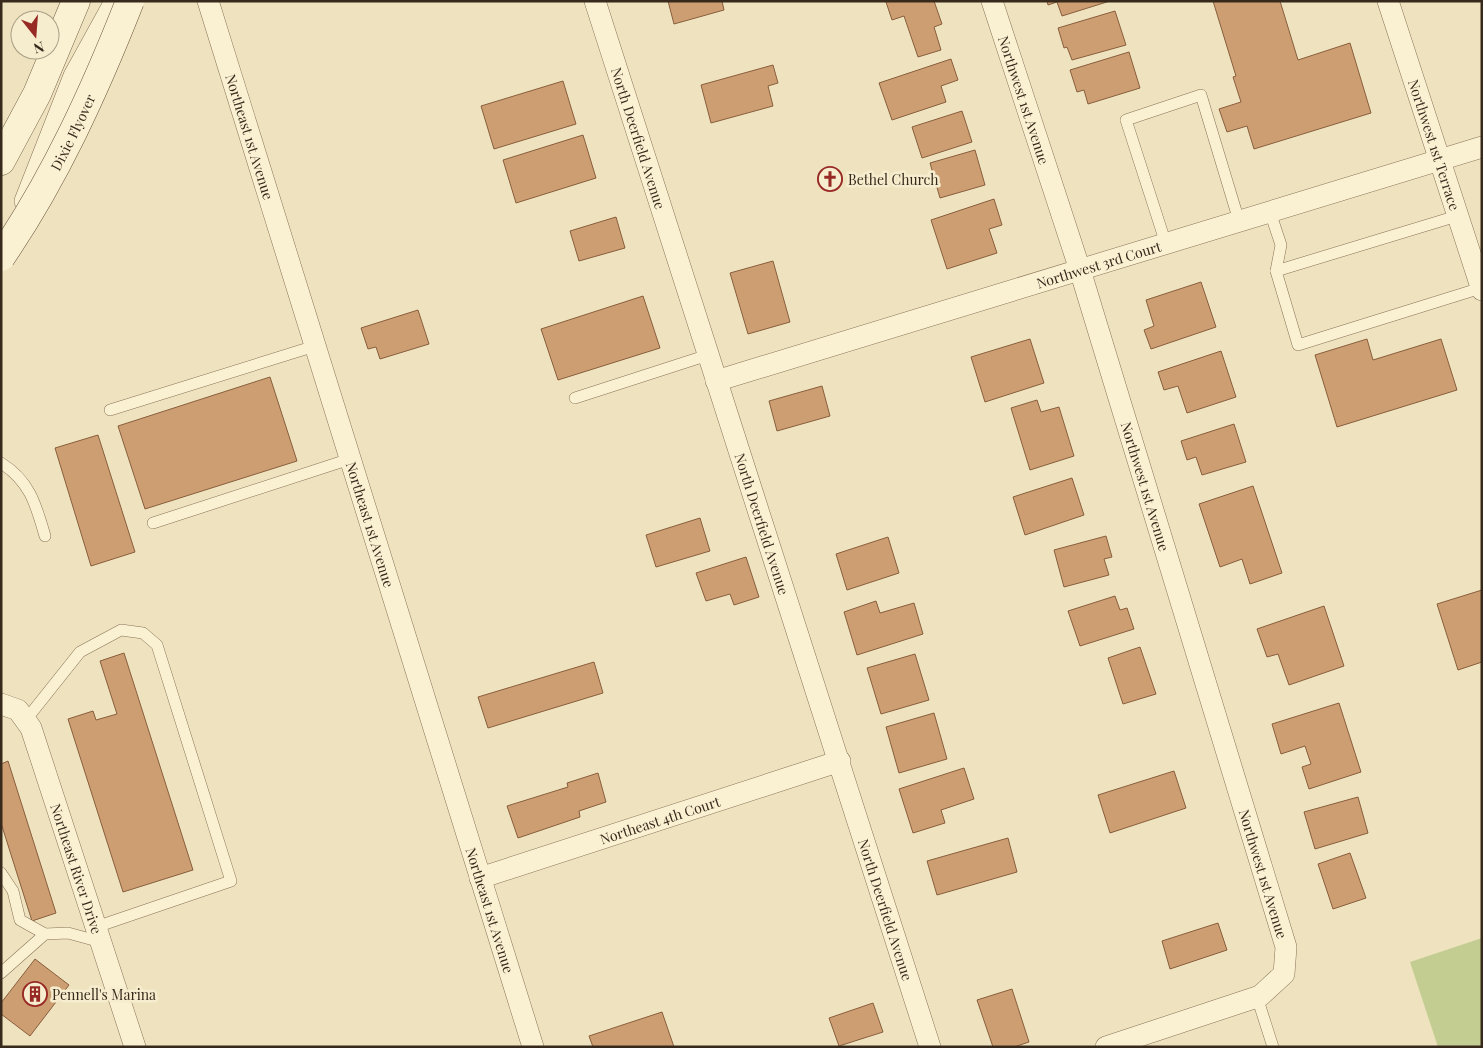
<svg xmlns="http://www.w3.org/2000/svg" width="1483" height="1048" font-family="'Playfair Display',serif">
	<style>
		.green { fill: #c3cd92 }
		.building { fill: #ce9e73; stroke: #885e3c }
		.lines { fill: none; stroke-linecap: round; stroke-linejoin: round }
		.lane-casing { stroke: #887357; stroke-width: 12 }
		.street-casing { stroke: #887357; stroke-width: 22 }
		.secondary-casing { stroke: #69543a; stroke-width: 29 }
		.lane { stroke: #faf0d2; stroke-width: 11 }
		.street { stroke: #faf0d2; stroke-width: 21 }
		.secondary { stroke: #faf0d2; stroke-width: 28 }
		.secondary-bridge-casing { stroke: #69543a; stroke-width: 29; stroke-linecap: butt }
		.secondary-bridge { stroke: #faf0d2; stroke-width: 28 }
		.labels { text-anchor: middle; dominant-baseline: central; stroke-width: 5; stroke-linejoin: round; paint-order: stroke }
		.street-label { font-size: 14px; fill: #372a1c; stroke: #f6edce }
		.poi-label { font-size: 14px; fill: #372a1c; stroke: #f6edce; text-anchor: start }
	</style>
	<rect width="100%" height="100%" fill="#efe3bf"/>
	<path class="green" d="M 1482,938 L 1482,1047 L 1438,1047 L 1410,962 Z"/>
	<g class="building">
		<path d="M 668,1 L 722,1 L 724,10 L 674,24 Z"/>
		<path d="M 889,1 L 934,1 L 942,24 L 934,27 L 941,50 L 918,57 L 904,16 L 892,20 L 886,2 Z"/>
		<path d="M 1047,1 L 1110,1 L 1062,16 L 1057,2 L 1048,5 Z"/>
		<path d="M 1213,1 L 1280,1 L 1298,60 L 1350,43 L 1371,113 L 1254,149 L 1247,126 L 1227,132 L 1219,109 L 1241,102 L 1233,77 L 1236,76 Z"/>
		<path d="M 1115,11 L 1126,45 L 1072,60 L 1067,47 L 1064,48 L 1058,28 Z"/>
		<path d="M 1129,52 L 1140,88 L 1088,104 L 1084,90 L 1077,92 L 1070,70 Z"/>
		<path d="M 951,59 L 958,80 L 941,86 L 946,102 L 892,120 L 879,83 Z"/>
		<path d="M 773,65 L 778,83 L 768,86 L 773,106 L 711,123 L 701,85 Z"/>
		<path d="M 563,81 L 576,124 L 494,149 L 481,106 Z"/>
		<path d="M 962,111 L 972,142 L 922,158 L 912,127 Z"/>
		<path d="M 583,135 L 596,178 L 516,203 L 503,160 Z"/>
		<path d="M 975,150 L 985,185 L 940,198 L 930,163 Z"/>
		<path d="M 994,199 L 1002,225 L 989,229 L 997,253 L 947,269 L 931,220 Z"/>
		<path d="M 616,217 L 625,248 L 579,261 L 570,231 Z"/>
		<path d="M 773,261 L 790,322 L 748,334 L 730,273 Z"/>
		<path d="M 1201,282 L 1216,327 L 1151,349 L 1144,330 L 1154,326 L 1146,300 Z"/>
		<path d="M 643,296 L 660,348 L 558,380 L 541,329 Z"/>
		<path d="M 418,310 L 429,344 L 380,359 L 376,347 L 368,349 L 361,328 Z"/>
		<path d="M 1030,339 L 1044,383 L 985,402 L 971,357 Z"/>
		<path d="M 1367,339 L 1373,360 L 1441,339 L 1457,390 L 1337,427 L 1315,355 Z"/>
		<path d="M 1221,351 L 1236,397 L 1187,413 L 1178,386 L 1164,390 L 1158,372 Z"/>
		<path d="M 270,377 L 297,461 L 145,509 L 118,426 Z"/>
		<path d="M 822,386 L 830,416 L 777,431 L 769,401 Z"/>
		<path d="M 1037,400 L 1041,412 L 1059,407 L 1074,456 L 1030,470 L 1011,408 Z"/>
		<path d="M 1234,424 L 1246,462 L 1202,475 L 1196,457 L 1187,460 L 1181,441 Z"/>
		<path d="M 98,435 L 135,552 L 91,566 L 55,448 Z"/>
		<path d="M 1072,478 L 1084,515 L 1025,535 L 1013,497 Z"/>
		<path d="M 1253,486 L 1282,573 L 1250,584 L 1242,559 L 1220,567 L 1199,504 Z"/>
		<path d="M 700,518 L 710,551 L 656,567 L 646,535 Z"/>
		<path d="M 1106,536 L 1112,557 L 1104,559 L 1109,575 L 1064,587 L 1054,550 Z"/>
		<path d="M 888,537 L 899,573 L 847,590 L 836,554 Z"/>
		<path d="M 746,557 L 759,597 L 734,605 L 730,594 L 706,601 L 696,573 Z"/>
		<path d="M 1482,590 L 1482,662 L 1458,670 L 1437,604 Z"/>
		<path d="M 1115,596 L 1120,610 L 1127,608 L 1134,629 L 1080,646 L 1068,611 Z"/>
		<path d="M 876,601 L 880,613 L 914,603 L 923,634 L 857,655 L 844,612 Z"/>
		<path d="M 1324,606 L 1344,666 L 1289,685 L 1278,654 L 1267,657 L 1257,629 Z"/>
		<path d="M 1140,647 L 1156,694 L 1123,704 L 1108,658 Z"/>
		<path d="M 124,653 L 193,870 L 123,892 L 68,719 L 93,711 L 96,720 L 117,714 L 100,661 Z"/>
		<path d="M 915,654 L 929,700 L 881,714 L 867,668 Z"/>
		<path d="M 594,662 L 603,693 L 488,728 L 478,697 Z"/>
		<path d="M 1339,703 L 1361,772 L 1309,789 L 1302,767 L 1311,764 L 1305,746 L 1281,754 L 1272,724 Z"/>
		<path d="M 934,713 L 947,759 L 899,773 L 886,727 Z"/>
		<path d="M 8,761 L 56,913 L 32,921 L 1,823 L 1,764 Z"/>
		<path d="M 964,768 L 974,799 L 941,810 L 945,823 L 913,833 L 899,789 Z"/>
		<path d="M 1174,771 L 1186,808 L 1110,833 L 1098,795 Z"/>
		<path d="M 598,773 L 606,802 L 579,811 L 580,817 L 518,838 L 507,806 L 568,787 L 567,783 Z"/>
		<path d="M 1358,797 L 1368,833 L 1315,849 L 1304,812 Z"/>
		<path d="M 1008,838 L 1017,872 L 937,895 L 927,861 Z"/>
		<path d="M 1350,853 L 1366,898 L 1333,909 L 1318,864 Z"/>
		<path d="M 1218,923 L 1227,950 L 1170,969 L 1162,941 Z"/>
		<path d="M 35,959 L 69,985 L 30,1036 L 1,1014 L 1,1003 Z"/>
		<path d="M 1012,989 L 1029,1042 L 1014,1047 L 993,1047 L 977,1000 Z"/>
		<path d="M 873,1003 L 883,1032 L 839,1046 L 829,1018 Z"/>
		<path d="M 662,1012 L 674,1047 L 593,1047 L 589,1036 Z"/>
	</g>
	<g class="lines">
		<defs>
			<g id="lane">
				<path d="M 1270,212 L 1281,245 L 1276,271"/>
				<path d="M 1457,216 L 1276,271 L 1298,345 L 1481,288"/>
				<path d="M 1166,244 L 1126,120 L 1201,95 L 1239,221"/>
				<path d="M 575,398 L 708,355"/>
				<path d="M 110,410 L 315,346"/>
				<path d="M 1,463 C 30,481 36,505 45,536"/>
				<path d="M 153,523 L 350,459"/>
				<path d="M 25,721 L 80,652 L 121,630 L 143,633 L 157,645 L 231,881 L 96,927"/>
				<path d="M 1,873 L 13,891 L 20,920 L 45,934 L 68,933 L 101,942"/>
				<path d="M 1,973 L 45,934"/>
				<path d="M 1257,997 L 1273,1047"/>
			</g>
			<g id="street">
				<path id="s1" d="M 208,1 L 533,1047"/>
				<path id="s2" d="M 595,1 L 930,1047"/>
				<path id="s3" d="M 992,1 L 1080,270 L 1286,947 L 1284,974 L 1260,996 L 1106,1047"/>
				<path id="s4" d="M 1388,1 L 1482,290"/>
				<path d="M 25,201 L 74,76 L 112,7 L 119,1"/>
				<path id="s5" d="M 716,381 L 1482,147"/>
				<path id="s6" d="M 1,704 L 18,710 L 31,728 L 135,1047"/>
				<path id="s7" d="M 480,878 L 840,761"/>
			</g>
			<path id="secondary" d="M 1,161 L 37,94 L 76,1"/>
		</defs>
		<use href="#lane" class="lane-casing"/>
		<use href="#street" class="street-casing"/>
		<use href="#secondary" class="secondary-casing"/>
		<use href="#lane" class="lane"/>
		<use href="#street" class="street"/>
		<use href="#secondary" class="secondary"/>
		<defs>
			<g id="secondary-bridge">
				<path id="s8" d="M 1,257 C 55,178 95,90 130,1"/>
			</g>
		</defs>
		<use href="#secondary-bridge" class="secondary-bridge-casing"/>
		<use href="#secondary-bridge" class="secondary-bridge"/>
	</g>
	<defs>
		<symbol id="church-ring" viewBox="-11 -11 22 22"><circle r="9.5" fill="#f6edce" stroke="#982a25" stroke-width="1.5"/><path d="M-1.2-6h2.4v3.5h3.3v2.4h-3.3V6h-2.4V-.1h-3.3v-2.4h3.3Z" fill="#982a25"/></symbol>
		<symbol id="building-ring" viewBox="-11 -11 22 22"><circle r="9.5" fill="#f6edce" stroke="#982a25" stroke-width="1.5"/><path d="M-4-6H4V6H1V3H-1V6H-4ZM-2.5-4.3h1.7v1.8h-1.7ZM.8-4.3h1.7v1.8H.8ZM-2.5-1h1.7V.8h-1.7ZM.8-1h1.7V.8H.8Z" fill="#982a25"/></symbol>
	</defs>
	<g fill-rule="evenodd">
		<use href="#church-ring" x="816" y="165" width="28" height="28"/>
		<use href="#building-ring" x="21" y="980" width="28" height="28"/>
	</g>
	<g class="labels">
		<g class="street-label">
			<text stroke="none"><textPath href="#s3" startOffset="104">Northwest 1st Avenue</textPath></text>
			<text stroke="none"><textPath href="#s8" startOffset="144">Dixie Flyover</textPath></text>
			<text stroke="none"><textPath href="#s1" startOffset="142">Northeast 1st Avenue</textPath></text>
			<text stroke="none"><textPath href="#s2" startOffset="144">North Deerfield Avenue</textPath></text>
			<text stroke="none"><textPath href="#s4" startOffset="151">Northwest 1st Terrace</textPath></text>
			<text stroke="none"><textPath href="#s5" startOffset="400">Northwest 3rd Court</textPath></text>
			<text stroke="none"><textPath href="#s3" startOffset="509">Northwest 1st Avenue</textPath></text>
			<text stroke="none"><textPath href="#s1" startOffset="548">Northeast 1st Avenue</textPath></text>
			<text stroke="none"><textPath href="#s2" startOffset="549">North Deerfield Avenue</textPath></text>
			<text stroke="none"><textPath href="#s7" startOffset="189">Northeast 4th Court</textPath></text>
			<text stroke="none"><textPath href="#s6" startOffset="188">Northeast River Drive</textPath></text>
			<text stroke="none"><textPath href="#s3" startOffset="914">Northwest 1st Avenue</textPath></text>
			<text stroke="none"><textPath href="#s2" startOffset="954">North Deerfield Avenue</textPath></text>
			<text stroke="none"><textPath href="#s1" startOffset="952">Northeast 1st Avenue</textPath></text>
		</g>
		<g class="poi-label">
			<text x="848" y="179">Bethel Church</text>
			<text x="52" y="994">Pennell's Marina</text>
		</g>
	</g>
	<rect width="1483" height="1048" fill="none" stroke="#372a1c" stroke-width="5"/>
	<g transform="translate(35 35) rotate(163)"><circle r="24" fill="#f6edce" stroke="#aa9f87"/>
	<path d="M0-4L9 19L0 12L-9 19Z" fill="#982a25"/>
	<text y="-8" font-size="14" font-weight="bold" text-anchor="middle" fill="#372a1c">N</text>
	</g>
</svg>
